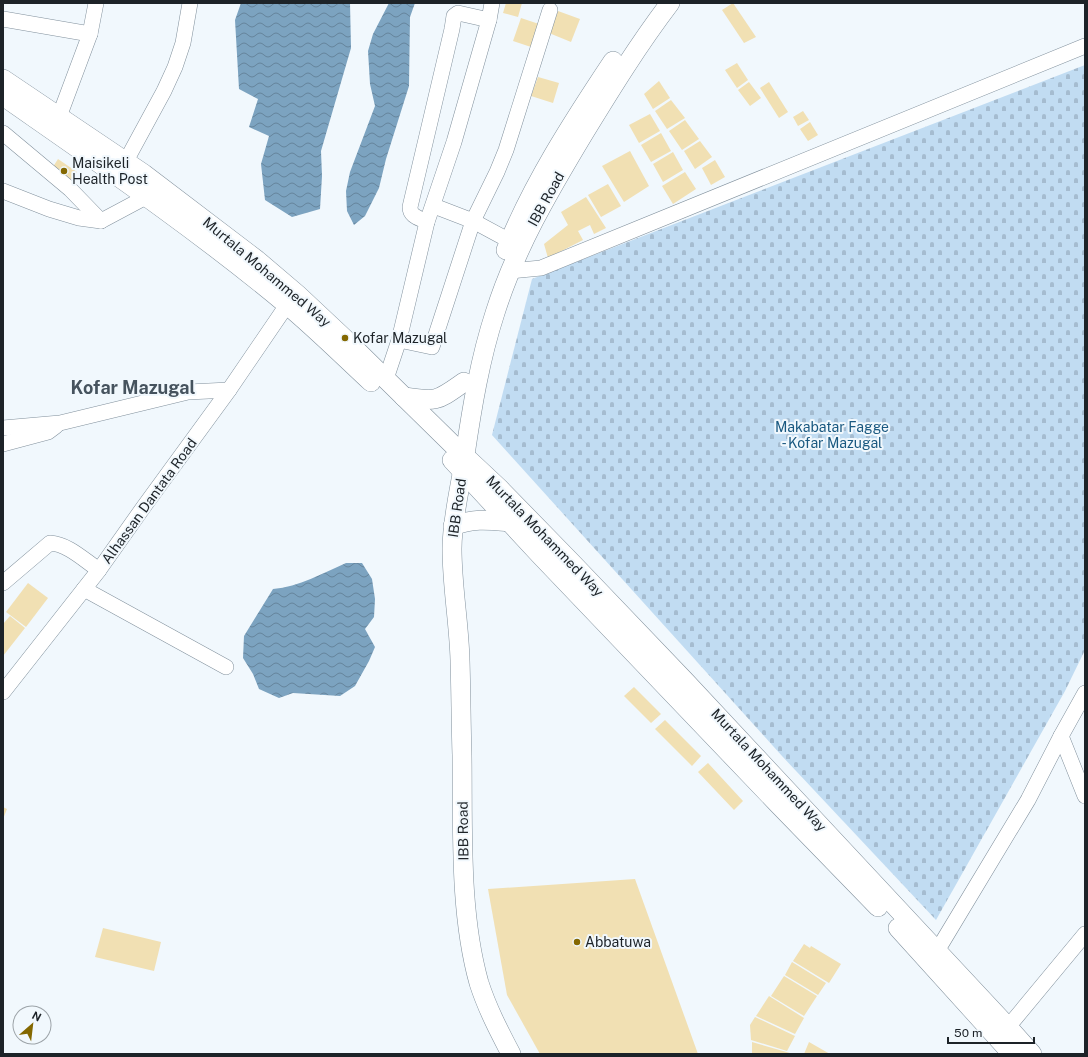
<svg xmlns="http://www.w3.org/2000/svg" width="1088" height="1057" font-family="'Public Sans',sans-serif">
	<style>
		.cemetery { fill: url(#cemetery-stones) }
		.water { fill: url(#water-waves) }
		.building { fill: #f1e0b3 }
		.lines { fill: none; stroke-linecap: round; stroke-linejoin: round }
		.minor-casing { stroke: #82919d; stroke-width: 16 }
		.major-casing { stroke: #82919d; stroke-width: 20 }
		.minor { stroke: #fff; stroke-width: 15 }
		.major { stroke: #fff; stroke-width: 19 }
		.poi-dot { fill: #846801; stroke: #f1f8fd; stroke-width: 1.5 }
		.labels { text-anchor: middle; dominant-baseline: central; stroke-width: 4; stroke-linejoin: round; paint-order: stroke }
		.poi-label { font-size: 14px; fill: #1d2328; stroke: #f1f8fd; text-anchor: start }
		.street-label { font-size: 14px; fill: #1d2328; stroke: #f1f8fd }
		.park-label { font-size: 14px; fill: #1a5981; stroke: #f1f8fd }
		.district-label { font-size: 18px; font-weight: bold; fill: #46535e; stroke: #f1f8fd }
	</style>
	<defs>
		<pattern id="cemetery-stones" width="16" height="16" patternUnits="userSpaceOnUse"><rect width="16" height="16" fill="#c1dcf2"/><path d="M2 7V4a2 2 0 0 1 4 0v3zM10 15v-3a2 2 0 0 1 4 0v3z" fill="#a5bcd0"/></pattern>
		<pattern id="water-waves" width="16" height="10" patternUnits="userSpaceOnUse"><rect width="16" height="10" fill="#7ca3c0"/><path d="M0 5q4-4 8 0t8 0" fill="none" stroke="#65849c"/></pattern>
	</defs>
	<rect width="100%" height="100%" fill="#f1f8fd"/>
	<path class="cemetery" d="M 1085,65 L 1085,650 L 1065,691 L 936,920 L 782,756 L 492,435 L 532,279 Z"/>
	<g class="water">
		<path d="M 241,3 L 350,3 L 351,48 L 321,151 L 322,176 L 320,209 L 292,217 L 265,200 L 261,164 L 269,136 L 249,127 L 258,99 L 239,89 L 235,20 Z"/>
		<path d="M 389,3 L 415,3 L 410,17 L 409,86 L 386,159 L 379,188 L 365,216 L 354,225 L 347,211 L 346,191 L 350,172 L 375,106 L 370,84 L 368,51 L 373,34 Z"/>
		<path d="M 346,563 L 362,563 L 372,579 L 375,599 L 374,617 L 365,629 L 375,647 L 369,661 L 355,686 L 340,696 L 293,693 L 279,698 L 259,689 L 253,674 L 243,658 L 244,636 L 273,589 C 299,587 323,573 346,563 Z"/>
	</g>
	<g class="building">
		<path d="M 506,3 L 522,3 L 518,17 L 503,13 Z"/>
		<path d="M 733,3 L 756,37 L 744,43 L 722,10 Z"/>
		<path d="M 558,11 L 580,19 L 571,42 L 549,33 Z"/>
		<path d="M 521,18 L 539,24 L 531,47 L 513,41 Z"/>
		<path d="M 737,63 L 748,80 L 737,88 L 725,70 Z"/>
		<path d="M 538,77 L 559,83 L 553,103 L 531,96 Z"/>
		<path d="M 659,81 L 670,98 L 653,109 L 644,94 Z"/>
		<path d="M 749,82 L 761,98 L 750,106 L 738,90 Z"/>
		<path d="M 769,82 L 788,112 L 779,118 L 760,88 Z"/>
		<path d="M 671,100 L 685,118 L 667,129 L 655,111 Z"/>
		<path d="M 803,111 L 809,120 L 798,126 L 793,117 Z"/>
		<path d="M 650,114 L 660,131 L 639,143 L 629,125 Z"/>
		<path d="M 685,120 L 699,139 L 682,150 L 669,131 Z"/>
		<path d="M 810,122 L 818,135 L 808,141 L 800,129 Z"/>
		<path d="M 661,133 L 671,151 L 651,162 L 641,145 Z"/>
		<path d="M 700,141 L 712,157 L 695,169 L 684,151 Z"/>
		<path d="M 630,151 L 649,186 L 624,202 L 602,166 Z"/>
		<path d="M 673,152 L 683,170 L 663,182 L 653,164 Z"/>
		<path d="M 58,159 L 77,172 L 69,183 L 51,170 Z"/>
		<path d="M 715,160 L 725,177 L 711,185 L 702,168 Z"/>
		<path d="M 685,172 L 696,189 L 673,204 L 662,186 Z"/>
		<path d="M 608,184 L 621,206 L 601,217 L 588,195 Z"/>
		<path d="M 586,197 L 606,228 L 594,234 L 590,225 L 578,231 L 583,240 L 548,258 L 544,244 L 568,225 L 561,212 Z"/>
		<path d="M 28,583 L 48,598 L 26,627 L 6,612 Z"/>
		<path d="M 10,616 L 25,628 L 3,656 L 3,624 Z"/>
		<path d="M 634,687 L 661,714 L 651,723 L 624,696 Z"/>
		<path d="M 665,720 L 701,756 L 692,766 L 655,729 Z"/>
		<path d="M 708,763 L 743,801 L 734,810 L 698,772 Z"/>
		<path d="M 3,807 L 7,809 L 3,819 Z"/>
		<path d="M 635,879 L 698,1054 L 540,1054 L 507,995 L 488,889 Z"/>
		<path d="M 103,928 L 161,942 L 154,971 L 95,957 Z"/>
		<path d="M 804,944 L 810,948 L 811,946 L 841,964 L 829,983 L 793,961 Z"/>
		<path d="M 792,962 L 826,983 L 818,995 L 785,975 Z"/>
		<path d="M 784,976 L 817,996 L 804,1016 L 771,996 Z"/>
		<path d="M 769,996 L 804,1018 L 795,1034 L 756,1016 Z"/>
		<path d="M 755,1017 L 795,1036 L 787,1051 L 751,1040 L 750,1025 Z"/>
		<path d="M 752,1042 L 790,1053 L 790,1054 L 752,1054 Z"/>
		<path d="M 809,1042 L 830,1054 L 804,1054 Z"/>
	</g>
	<g class="lines">
		<defs>
			<g id="minor">
				<path d="M 3,19 L 90,34"/>
				<path d="M 59,117 L 90,34 L 96,3"/>
				<path d="M 3,133 L 70,189 L 101,221"/>
				<path d="M 126,161 L 164,91 L 175,67 L 183,43 L 190,3"/>
				<path d="M 3,191 L 49,209 L 79,218 L 101,221 L 146,197"/>
				<path d="M 434,206 L 473,221 L 510,241"/>
				<path d="M 427,222 C 420,218 410,217 410,207 L 452,29 L 454,16 L 458,13 L 489,20"/>
				<path d="M 510,271 L 541,268 L 1085,46"/>
				<path d="M 399,340 L 432,347 L 473,221 L 497,172 L 506,150 L 550,10"/>
				<path d="M 386,379 L 399,340 L 427,222 L 454,142 L 489,20 L 492,3"/>
				<path d="M 3,428 L 60,423 L 188,392 L 229,390"/>
				<path d="M 3,444 L 48,432 L 56,426"/>
				<path d="M 3,583 L 50,543 C 68,544 84,560 99,570"/>
				<path d="M 84,589 L 226,667"/>
				<path d="M 3,692 L 99,570 L 145,505 L 229,390 L 287,305 L 294,297"/>
				<path d="M 1061,736 L 1085,796"/>
				<path d="M 937,951 L 1028,800 L 1061,736 L 1085,693"/>
				<path d="M 1008,1027 L 1085,934"/>
			</g>
			<g id="major">
				<path d="M 3,79 L 144,174 L 257,260 L 297,294 L 345,339 L 453,445 L 499,488 L 572,563 L 685,681 L 1008,1027 L 1032,1054"/>
				<path d="M 3,96 C 99,163 196,229 286,304 C 316,329 343,356 371,382"/>
				<path d="M 506,250 C 533,183 573,121 613,61"/>
				<path d="M 404,397 C 438,402 437,401 464,382"/>
				<path d="M 452,460 L 540,555 L 777,803 L 878,907"/>
				<path d="M 453,526 C 474,518 488,520 510,522"/>
				<path d="M 898,928 L 1012,1054"/>
				<path d="M 511,1054 C 499,1031 487,1008 479,983 C 459,912 463,829 462,755 C 461,724 461,692 460,660 C 459,623 452,586 452,549 C 452,517 461,486 465,455 C 472,407 480,359 495,313 C 515,249 549,191 584,133 C 611,89 638,45 670,3"/>
			</g>
		</defs>
		<use href="#minor" class="minor-casing"/>
		<use href="#major" class="major-casing"/>
		<use href="#minor" class="minor"/>
		<use href="#major" class="major"/>
	</g>
	<g class="poi-dot">
		<circle cx="64" cy="171" r="4"/>
		<circle cx="345" cy="338" r="4"/>
		<circle cx="577" cy="942" r="4"/>
	</g>
	<g class="labels">
		<g class="poi-label">
			<text x="72" y="163">Maisikeli<tspan x="72" dy="16">Health Post</tspan></text>
			<text x="353" y="338">Kofar Mazugal</text>
			<text x="585" y="942">Abbatuwa</text>
		</g>
		<g class="street-label">
			<text transform="translate(546 199) rotate(-61)">IBB Road</text>
			<text transform="translate(267 272) rotate(40)">Murtala Mohammed Way</text>
			<text transform="translate(149 501) rotate(-54)">Alhassan Dantata Road</text>
			<text transform="translate(457 508) rotate(-82)">IBB Road</text>
			<text transform="translate(545 536) rotate(46)">Murtala Mohammed Way</text>
			<text transform="translate(769 770) rotate(47)">Murtala Mohammed Way</text>
			<text transform="translate(463 831) rotate(-91)">IBB Road</text>
		</g>
		<g class="park-label">
			<text x="832" y="427">Makabatar Fagge<tspan x="832" dy="16">- Kofar Mazugal</tspan></text>
		</g>
		<g class="district-label">
			<text x="133" y="387">Kofar Mazugal</text>
		</g>
	</g>
	<rect width="1088" height="1057" fill="none" stroke="#1d2328" stroke-width="8"/>
	<g transform="translate(32 1025) rotate(28)"><circle r="19" fill="#f1f8fd" stroke="#9ca3a8"/>
	<path d="M0-3L7 15L0 10L-7 15Z" fill="#846801"/>
	<text y="-6" font-size="11" font-weight="bold" text-anchor="middle" fill="#1d2328">N</text>
	</g>
	<path d="M948 1037v6h86v-6" fill="none" stroke="#1d2328" stroke-width="2"/>
	<text x="954" y="1037" font-size="12" fill="#1d2328" stroke="#f1f8fd" stroke-width="3" paint-order="stroke">50 m</text>
</svg>
